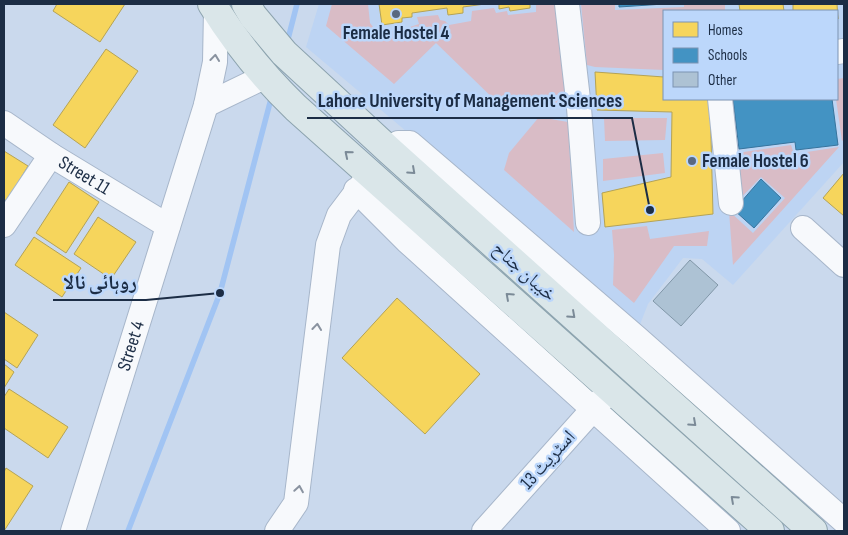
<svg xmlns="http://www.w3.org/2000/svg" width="848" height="535" font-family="'Sofia Sans Condensed','Noto Naskh Arabic',sans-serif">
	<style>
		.built { fill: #bdd4f3; fill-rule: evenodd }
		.green { fill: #d9bcc6 }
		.homes { fill: #f6d55c; stroke: #b5a355 }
		.schools { fill: #4393c3; stroke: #37749d }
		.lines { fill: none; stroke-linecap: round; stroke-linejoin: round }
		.stream { stroke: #a1c4f3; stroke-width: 5.5 }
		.building { fill: #adc2d4; stroke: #8197a8 }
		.minor-casing { stroke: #a7b6ca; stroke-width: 26 }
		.major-casing { stroke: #8ca3ae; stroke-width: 30 }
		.minor { stroke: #f7f9fc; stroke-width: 24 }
		.major { stroke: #dae6e9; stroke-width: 28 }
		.oneway { stroke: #8a93a0 }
		.oneway2 { stroke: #7b8a97 }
		.poi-dot { fill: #596980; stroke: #bcd7fb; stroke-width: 2 }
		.labels { text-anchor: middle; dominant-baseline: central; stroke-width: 5; stroke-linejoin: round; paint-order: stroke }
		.poi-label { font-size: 19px; font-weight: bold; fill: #1c2d45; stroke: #bcd7fb }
		.street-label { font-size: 19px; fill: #1c2d45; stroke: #bcd7fb }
		.leader { fill: none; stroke: #1c2d45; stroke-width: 2 }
		.callout-dot { fill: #1c2d45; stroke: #bcd7fb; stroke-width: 2 }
		.callout-label { font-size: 20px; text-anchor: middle; font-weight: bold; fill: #1c2d45; stroke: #bcd7fb; stroke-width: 5; stroke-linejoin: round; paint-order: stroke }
	</style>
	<rect width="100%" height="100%" fill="#cad9ed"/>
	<path class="built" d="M 319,4 L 844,4 L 844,162 L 733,285 L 702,259 L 683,258 L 648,304 L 639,327 L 306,47 ZM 664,11 L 837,11 L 837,99 L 664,99 Z"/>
	<g class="green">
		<path d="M 332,4 L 368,4 L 370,23 L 377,32 L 410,30 L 410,27 L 419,24 L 417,17 L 438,15 L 440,20 L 445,21 L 449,25 L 471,21 L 472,11 L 494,8 L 496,13 L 507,11 L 508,15 L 536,12 L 536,4 L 562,4 L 571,104 L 501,106 L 436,43 L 394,84 L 326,26 Z"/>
		<path d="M 581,4 L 615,4 L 615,10 L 684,7 L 684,4 L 725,4 L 725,11 L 664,11 L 664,70 L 595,67 L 587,65 Z"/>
		<path d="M 844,78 L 844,139 L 842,141 L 836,99 L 837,79 Z"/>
		<path d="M 539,117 L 568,122 L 574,232 L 504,170 L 509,153 Z"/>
		<path d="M 604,118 L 667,118 L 665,140 L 605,141 Z"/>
		<path d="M 791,145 L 794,154 L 839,147 L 733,265 L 729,211 L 753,233 L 785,198 L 761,177 L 734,205 L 737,153 Z"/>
		<path d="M 663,153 L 665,173 L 603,181 L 603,159 Z"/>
		<path d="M 647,226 L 650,239 L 709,231 L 707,246 L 674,246 L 634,303 L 613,285 L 614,255 L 612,230 Z"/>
	</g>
	<g class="homes">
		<path d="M 57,4 L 125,4 L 100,42 L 53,11 Z"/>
		<path d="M 379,4 L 485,4 L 463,7 L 463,13 L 448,15 L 447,8 L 412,13 L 412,17 L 402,18 L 402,22 L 382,25 Z"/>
		<path d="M 499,4 L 530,4 L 530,8 L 510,11 L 509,7 L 499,9 Z"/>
		<path d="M 739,4 L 783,4 L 784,11 L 740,11 Z"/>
		<path d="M 793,4 L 837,4 L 838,19 L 837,11 L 793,11 Z"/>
		<path d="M 106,49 L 138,71 L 85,148 L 53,125 Z"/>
		<path d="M 595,72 L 664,77 L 664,99 L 710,99 L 713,214 L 605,227 L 602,193 L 671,177 L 672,112 L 597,110 Z"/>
		<path d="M 4,151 L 28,166 L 7,201 L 4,199 Z"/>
		<path d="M 844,173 L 844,216 L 823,198 Z"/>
		<path d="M 69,182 L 99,202 L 66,253 L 36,233 Z"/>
		<path d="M 98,217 L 136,242 L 111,279 L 74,254 Z"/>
		<path d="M 34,237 L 81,268 L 62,297 L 15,265 Z"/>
		<path d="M 397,298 L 480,374 L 425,434 L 342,358 Z"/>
		<path d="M 4,312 L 38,335 L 17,368 L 4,359 Z"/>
		<path d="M 4,364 L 14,372 L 4,388 Z"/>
		<path d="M 9,389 L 68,427 L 48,458 L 4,428 L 4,397 Z"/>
		<path d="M 6,468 L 33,486 L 4,531 L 4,472 Z"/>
	</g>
	<g class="schools">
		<path d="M 619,4 L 664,4 L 619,7 Z"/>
		<path d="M 733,99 L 832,99 L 838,145 L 796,150 L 795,142 L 739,149 Z"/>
		<path d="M 761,179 L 781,198 L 754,228 L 734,210 Z"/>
	</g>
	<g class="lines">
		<g class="stream">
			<path d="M 287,43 L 297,4"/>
			<path d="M 128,531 L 220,293 L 272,95"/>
		</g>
	</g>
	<path class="building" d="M 690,260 L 718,285 L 681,326 L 653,301 Z"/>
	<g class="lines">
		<defs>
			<g id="minor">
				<path d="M 567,4 L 579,108 L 588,223"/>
				<path d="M 837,52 L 844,51"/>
				<path d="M 720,99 L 731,203"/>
				<path d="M 206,105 L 264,77"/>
				<path id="s1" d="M 4,123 L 51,155 L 168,226"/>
				<path d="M 390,151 L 398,143 L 410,143 L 636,337 L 844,521"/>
				<path d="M 356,190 L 407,241 L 728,531"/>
				<path d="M 4,225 L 51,155"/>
				<path d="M 803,228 L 844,265"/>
				<path id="s2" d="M 73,531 L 206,105 L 215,62 L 216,10"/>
				<path d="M 277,531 L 296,503 L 328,245 L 339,215 L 367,178"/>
				<path d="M 484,531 L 604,397"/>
			</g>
			<g id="major">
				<path d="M 212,4 C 236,43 263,76 296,108 L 770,531"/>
				<path d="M 246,4 L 253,16 L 284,53 L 390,151 L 813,531"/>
			</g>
		</defs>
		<use href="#minor" class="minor-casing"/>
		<use href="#major" class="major-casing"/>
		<use href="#minor" class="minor"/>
		<use href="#major" class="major"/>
	</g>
	<defs><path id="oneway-chevron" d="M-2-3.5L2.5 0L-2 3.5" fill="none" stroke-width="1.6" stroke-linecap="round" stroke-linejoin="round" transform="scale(1.25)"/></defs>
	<g class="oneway">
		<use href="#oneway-chevron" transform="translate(215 58) rotate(-84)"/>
		<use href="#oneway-chevron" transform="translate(317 327) rotate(-84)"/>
		<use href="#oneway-chevron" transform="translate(299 489) rotate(-81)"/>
	</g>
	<g class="oneway2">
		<use href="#oneway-chevron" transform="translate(348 154) rotate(-140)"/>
		<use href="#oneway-chevron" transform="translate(412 171) rotate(42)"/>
		<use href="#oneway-chevron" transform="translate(509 296) rotate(-138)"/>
		<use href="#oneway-chevron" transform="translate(572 315) rotate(42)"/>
		<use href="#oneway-chevron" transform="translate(693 423) rotate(42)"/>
		<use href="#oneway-chevron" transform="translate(734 499) rotate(-138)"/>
	</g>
	<g class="poi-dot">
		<circle cx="396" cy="14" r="5"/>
		<circle cx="692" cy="161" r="5"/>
	</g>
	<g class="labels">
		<g class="poi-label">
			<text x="396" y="33">Female Hostel 4</text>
			<text x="702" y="161" text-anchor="start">Female Hostel 6</text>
		</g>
		<g class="street-label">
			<text stroke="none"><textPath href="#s1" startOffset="96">Street 11</textPath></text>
			<text transform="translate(524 272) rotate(42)">خیبان جناح</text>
			<text stroke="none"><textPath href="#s2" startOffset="194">Street 4</textPath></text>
			<text transform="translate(548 460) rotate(-48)">اسٹریٹ 13</text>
		</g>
	</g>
	<path class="leader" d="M650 210L632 118H307M220 293L146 300H53"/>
	<g class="callout-dot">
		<circle cx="650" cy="210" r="5"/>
		<circle cx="220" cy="293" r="5"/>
	</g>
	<g class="callout-label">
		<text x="470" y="107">Lahore University of Management Sciences</text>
		<text x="100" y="289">روہائی نالا</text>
	</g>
	<rect width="848" height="535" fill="none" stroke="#1c2d45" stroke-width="10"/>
	<rect x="663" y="10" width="175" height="90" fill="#bcd7fb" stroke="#7c93b2"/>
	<rect x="673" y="22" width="25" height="15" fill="#f6d55c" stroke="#7c93b2"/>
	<text x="708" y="35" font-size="15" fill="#1c2d45">Homes</text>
	<rect x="673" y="48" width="25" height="15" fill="#4393c3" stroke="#7c93b2"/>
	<text x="708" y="60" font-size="15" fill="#1c2d45">Schools</text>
	<rect x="673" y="72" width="25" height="15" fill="#adc2d4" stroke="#7c93b2"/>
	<text x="708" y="85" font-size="15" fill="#1c2d45">Other</text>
</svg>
